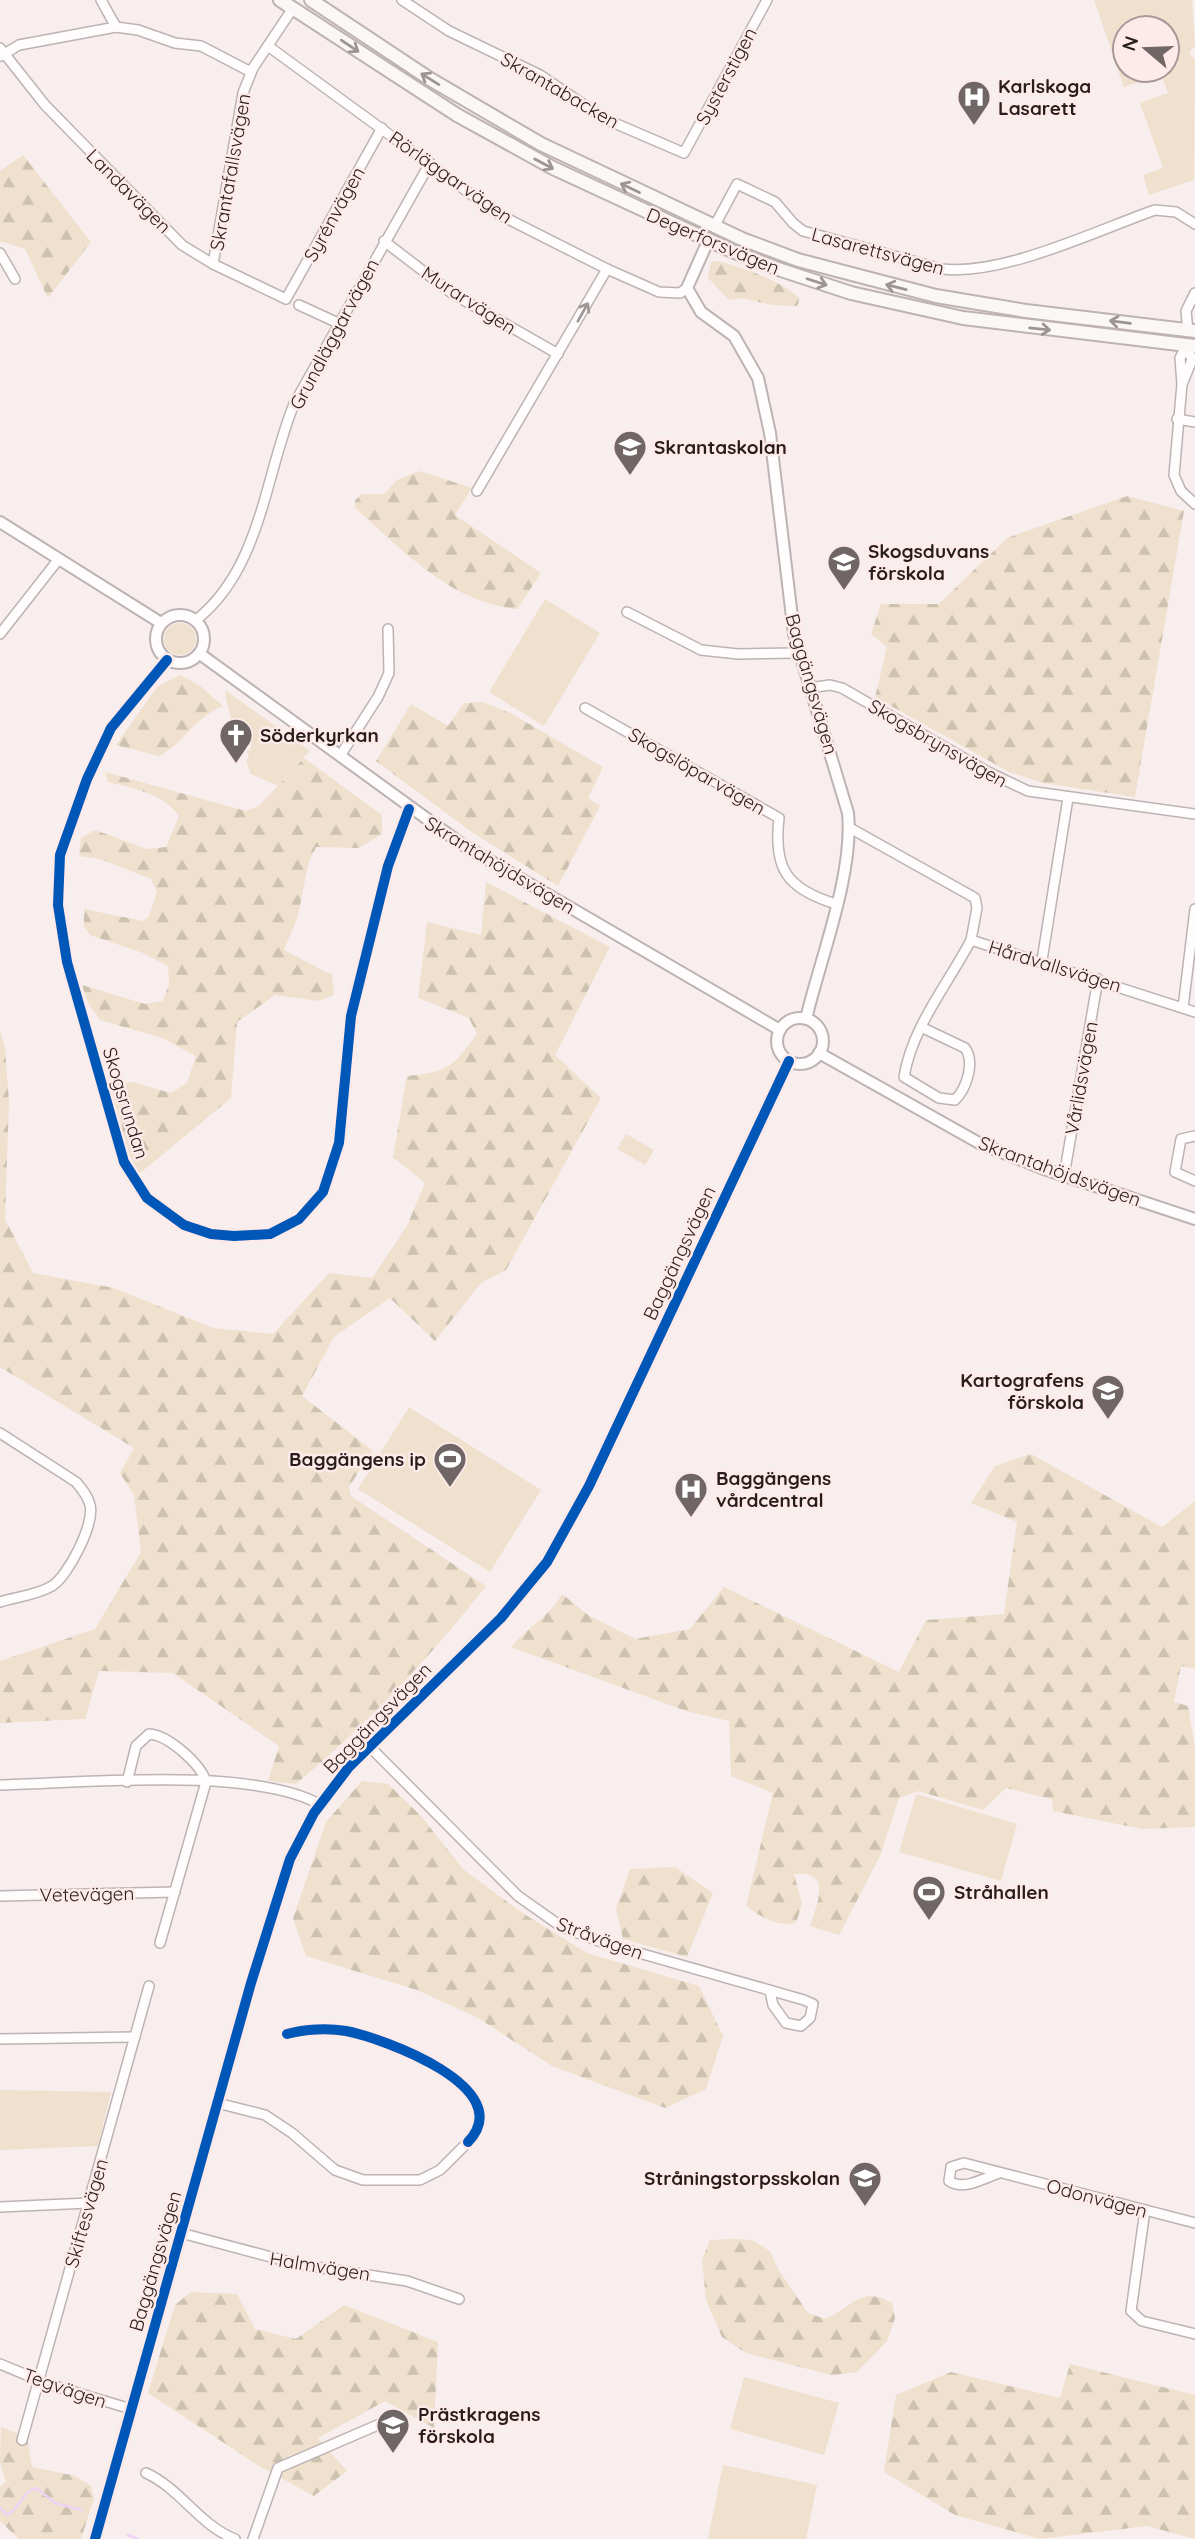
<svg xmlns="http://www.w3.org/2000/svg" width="1195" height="2539" font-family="Quicksand,sans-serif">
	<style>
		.green { fill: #efe1ce; fill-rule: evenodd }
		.forest { fill: url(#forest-firs) }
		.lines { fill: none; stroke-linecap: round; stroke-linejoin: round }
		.stream { stroke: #f0d2f4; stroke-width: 2.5 }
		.minor-casing { stroke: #bdb3b2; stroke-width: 12 }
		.tertiary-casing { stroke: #bdb3b2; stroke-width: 14 }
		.secondary-casing { stroke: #bdb3b2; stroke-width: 16 }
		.minor { stroke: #fefcfc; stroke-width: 9 }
		.tertiary { stroke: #fefcfc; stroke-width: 10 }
		.secondary { stroke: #fbf7f6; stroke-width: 12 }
		.cycleway-casing { stroke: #fdeae9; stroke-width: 15 }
		.cycleway { stroke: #0057b8; stroke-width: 10 }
		.oneway { stroke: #9c9594 }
		.oneway2 { stroke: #9e9898 }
		.labels { text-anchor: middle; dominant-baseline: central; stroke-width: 5; stroke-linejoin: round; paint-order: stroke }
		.street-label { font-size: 19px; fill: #281d1d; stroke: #fdeae9 }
		.poi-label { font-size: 19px; font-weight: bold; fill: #281d1d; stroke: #fdeae9; text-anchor: start }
	</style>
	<defs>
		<pattern id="forest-firs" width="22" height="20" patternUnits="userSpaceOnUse" patternTransform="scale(1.75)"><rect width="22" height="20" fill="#efe1ce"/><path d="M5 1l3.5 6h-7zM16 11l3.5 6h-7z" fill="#cdc1b0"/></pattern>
	</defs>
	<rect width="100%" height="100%" fill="#f8eeee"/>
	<g class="green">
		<path d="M 1094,0 L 1192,0 L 1195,46 L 1189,53 L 1195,60 L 1194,180 L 1149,195 L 1143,175 L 1163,168 L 1140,103 L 1168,93 L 1161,74 L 1124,87 ZM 1125,28 L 1167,28 L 1167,70 L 1125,70 Z"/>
		<path d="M 545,599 L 600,633 L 544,726 L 489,692 Z"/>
		<circle cx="180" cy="639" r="16"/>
		<path d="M 225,690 L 310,751 L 278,786 L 251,774 L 246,760 L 249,758 L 247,751 L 251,749 L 250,735 L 237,728 L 226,736 C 236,712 226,712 225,690 Z"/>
		<path d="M 626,1134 L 654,1150 L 645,1165 L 617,1149 Z"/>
		<path d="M 409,1407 L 541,1490 L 490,1572 L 358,1489 Z"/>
		<path d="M 916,1794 L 1017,1824 L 1001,1881 L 899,1852 Z"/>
		<path d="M 0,2090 L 111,2092 L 98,2146 L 0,2150 Z"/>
		<path d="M 744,2377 L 839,2403 L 824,2455 L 730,2429 Z"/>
		<path d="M 723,2465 L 817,2485 L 806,2539 L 708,2539 Z"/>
	</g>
	<g class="forest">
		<path d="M 23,155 L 91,242 L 48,298 L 25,249 L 0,241 L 0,171 Z"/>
		<path d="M 718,261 C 746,269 778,279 800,299 L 797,306 L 772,305 L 741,298 L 729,300 L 708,278 L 711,262 Z"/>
		<path d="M 420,471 L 472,488 L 455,515 L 541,573 L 517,609 C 451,603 403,550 355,508 L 355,500 L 362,494 L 384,494 L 397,480 Z"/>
		<path d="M 1127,496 L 1184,511 L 1135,797 L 1043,783 L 1009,772 L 875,697 L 887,647 L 871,634 L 881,604 L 939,604 L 1007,538 Z"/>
		<path d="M 180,675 L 199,685 L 223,706 C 192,719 185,743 159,756 L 116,745 L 157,687 Z"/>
		<path d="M 483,702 L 512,714 L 603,767 L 588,798 L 600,806 L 558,886 L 473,833 L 376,761 L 411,704 L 448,726 L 464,703 Z"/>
		<path d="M 304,758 L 382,815 L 382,834 L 359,848 L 316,847 L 308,864 L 298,916 L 284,950 L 332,975 L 334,995 L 319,1001 L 275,995 L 237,1022 L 231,1098 L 139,1174 L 128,1151 L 109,1082 L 132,1082 L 171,1093 L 187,1083 L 196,1056 L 162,1038 L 100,1020 L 89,1005 L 82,985 L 145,1004 L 163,1001 L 169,984 L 168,966 L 143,953 L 90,935 L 84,926 L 84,909 L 143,921 L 149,916 L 157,892 L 151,879 L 100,859 L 79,856 L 81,838 L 95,830 L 147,849 L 166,847 L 179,816 C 164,794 133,788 108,782 L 105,772 L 246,811 L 259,806 Z"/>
		<path d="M 486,882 L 610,947 L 555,1055 L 601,1098 L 506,1270 L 481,1283 L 435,1341 L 390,1298 L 334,1337 L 302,1396 L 372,1450 L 349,1487 L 351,1496 L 486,1586 C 429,1659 367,1724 296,1784 L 268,1781 L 279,1746 L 173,1673 L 99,1671 L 85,1719 L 0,1723 L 0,1661 L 95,1629 L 141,1552 L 134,1495 L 120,1473 L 134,1448 L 0,1367 L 0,1031 L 5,1048 L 9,1101 L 5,1219 L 33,1273 L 114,1288 L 213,1328 L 273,1334 L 329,1273 L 372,1278 L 407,1226 L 425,1183 L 393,1157 L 407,1076 C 448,1072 452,1068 477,1034 L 469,1018 L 418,998 L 427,922 L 481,935 Z"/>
		<path d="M 1031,1454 L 1162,1527 L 1195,1501 L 1195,1669 L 1181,1666 L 1174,1702 L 1188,1706 L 1195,1748 L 1195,1827 L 1142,1829 L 1053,1811 L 1052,1799 L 1006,1788 L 983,1810 L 918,1791 L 899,1798 L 880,1856 L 839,1935 L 810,1926 C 817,1904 833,1870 794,1874 L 802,1904 L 796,1923 C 777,1927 761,1917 746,1906 L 773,1793 L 731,1776 L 729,1721 L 686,1711 L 511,1647 C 528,1627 549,1617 562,1594 L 588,1615 L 635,1639 L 690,1629 L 724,1587 L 899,1672 L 926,1620 L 1004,1614 L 1017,1522 L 971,1503 L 995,1466 Z"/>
		<path d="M 362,1781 L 388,1784 L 420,1815 L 464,1870 L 524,1914 L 587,1953 L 699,1986 L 723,2036 L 706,2089 L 665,2108 L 552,2066 L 478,2018 L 417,1990 L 306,1956 L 293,1918 L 326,1822 Z"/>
		<path d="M 675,1867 L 713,1893 L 687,1957 L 623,1939 L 616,1909 L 630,1869 Z"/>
		<path d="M 734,2239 L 752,2240 L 770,2251 L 778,2269 L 808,2313 L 825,2319 C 854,2308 858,2285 892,2303 L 895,2318 L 887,2341 L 857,2372 L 831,2375 L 746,2353 L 722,2337 L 706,2300 L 702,2260 L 710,2240 Z"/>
		<path d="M 191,2292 L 237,2294 L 255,2329 L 296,2339 L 344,2305 L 438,2342 L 434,2428 L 385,2401 L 318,2438 L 347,2471 L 314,2496 L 259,2466 L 148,2393 L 175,2305 Z"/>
		<path d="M 1070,2364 L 1195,2395 L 1195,2539 L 1147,2526 L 1040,2539 L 955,2515 L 884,2472 L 896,2395 L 951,2372 L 1060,2398 Z"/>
		<path d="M 1,2427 L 27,2437 L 32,2467 L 76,2476 L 91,2486 L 94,2499 L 81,2539 L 19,2539 L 0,2521 L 0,2486 L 6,2482 L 0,2462 Z"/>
	</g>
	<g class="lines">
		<g class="stream">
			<path d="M 0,2508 L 7,2515 C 20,2509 21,2492 36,2488 L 55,2503 L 82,2510"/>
			<path d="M 128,2535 L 138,2539"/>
		</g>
		<defs>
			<g id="minor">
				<path d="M 101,0 L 116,27"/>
				<path d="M 402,0 L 449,31 L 540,75 L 605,119 L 684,153 L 767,0"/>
				<path d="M 268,46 L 498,214 L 607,269 L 659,292 L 680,293 L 687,288"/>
				<path d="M 0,48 L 45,105 L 182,245 L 213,264 L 286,299 L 382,128"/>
				<path d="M 1,56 L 19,45 L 116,27 L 138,30 L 175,43 L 201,46 L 251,72"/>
				<path d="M 714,227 L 737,184 L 775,202 L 793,223 L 803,231 L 942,269 C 1003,276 1095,231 1155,210 L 1176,212 L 1195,224"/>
				<path d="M 384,241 L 453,294 L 558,354"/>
				<path d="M 0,253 L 15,279"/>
				<path d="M 213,264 L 243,93 L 253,68 L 293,8"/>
				<path d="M 299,305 L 338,323"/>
				<path d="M 1188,331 L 1186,311 L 1195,293"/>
				<path d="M 1187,345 L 1180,358 L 1182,384 L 1174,475 L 1181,491 L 1195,504"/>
				<path d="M 1183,382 L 1192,360 L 1187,345"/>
				<path d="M 1177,419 L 1195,422"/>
				<path d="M 477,491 L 607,269"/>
				<path d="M 627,612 L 701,650 L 738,654 L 799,653"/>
				<path d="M 196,620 C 261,569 265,475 294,404 L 430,163"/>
				<path d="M 0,634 L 58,560"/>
				<path d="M 167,660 L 111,728 L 87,779 L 60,855 L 58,905 L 67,962 L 124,1162 L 147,1198 L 184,1225 L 211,1234 L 234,1236 L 270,1234 L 299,1219 L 323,1192 L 339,1143 L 351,1016 L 388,866 L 409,809"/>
				<path d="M 809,688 L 830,685 L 842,688 L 988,772 L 1028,791 L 1195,814"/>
				<path d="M 585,708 L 779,818 C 773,869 787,889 836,904"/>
				<path d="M 340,756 L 378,697 L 389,673 L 388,629"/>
				<path d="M 850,828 L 975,898 L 977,908 L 971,940 L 1195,1012"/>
				<path d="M 1042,960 L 1068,798"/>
				<path d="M 1183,1008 L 1195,909"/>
				<path d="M 921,1027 L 965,1048 C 975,1062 967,1088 955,1100 L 939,1098 L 904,1077 C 912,1027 948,984 971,940"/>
				<path d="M 1195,1136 L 1181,1139 L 1175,1172 L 1195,1181"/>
				<path d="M 1064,1176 L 1098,979"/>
				<path d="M 0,1433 L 76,1482 C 82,1489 88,1496 90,1505 C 95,1524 68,1576 52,1586 C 37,1595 16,1597 0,1602"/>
				<path d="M 370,1747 L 518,1896 L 562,1927 L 604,1943 L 804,2000 L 813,2004 L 810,2018 L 801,2026 L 786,2023 L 773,2005 L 770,1991"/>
				<path d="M 127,1782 L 136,1746 L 149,1734 C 168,1735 201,1764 206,1782 L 160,1943"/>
				<path d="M 0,1785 C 81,1783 253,1766 321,1805"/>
				<path d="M 0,1896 L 175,1892"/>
				<path d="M 0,2039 L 135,2037"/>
				<path d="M 217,2103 L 265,2115 L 292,2133 L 335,2170 L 363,2180 L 420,2180 L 440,2170 L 468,2142"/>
				<path d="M 999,2173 C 984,2178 964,2191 949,2181 L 951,2167 L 964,2163 L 1195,2223"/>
				<path d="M 0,2207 L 89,2203"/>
				<path d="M 1145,2210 L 1131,2311 L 1142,2321 L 1195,2334"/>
				<path d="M 181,2233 L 297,2264 L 407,2281 L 459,2299"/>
				<path d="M 0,2364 L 48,2384 L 131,2409"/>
				<path d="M 22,2440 L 149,1986"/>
				<path d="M 146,2473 C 181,2489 199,2525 235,2539"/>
				<path d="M 253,2539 L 278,2468 L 380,2424"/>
			</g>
			<g id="tertiary">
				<path d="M 708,241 L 687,288 L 701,312 L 734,336 L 758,378 L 770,433 L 794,634 L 848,813 C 854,874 820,959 806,1019"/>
				<path d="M 0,522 L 161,623"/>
				<circle cx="180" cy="639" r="24"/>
				<path d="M 200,654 L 463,845 L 780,1030"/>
				<circle cx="800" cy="1041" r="23"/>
				<path d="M 819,1053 L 979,1143 L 1044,1169 L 1195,1219"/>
				<path d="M 95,2539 L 251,1983 L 290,1859 L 314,1813 L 349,1767 L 501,1618 L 547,1562 L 589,1486 L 789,1061"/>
			</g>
			<g id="secondary">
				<path d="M 280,0 L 457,115 L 553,168 L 732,251 L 781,270 L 851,293 L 963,318 L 1195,346"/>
				<path d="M 311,0 L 430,79 L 541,144 L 742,239 L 798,260 L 936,296 L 1026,311 L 1195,331"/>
			</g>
		</defs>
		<use href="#minor" class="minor-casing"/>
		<use href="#tertiary" class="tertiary-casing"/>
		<use href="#secondary" class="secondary-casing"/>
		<use href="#minor" class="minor"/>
		<use href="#tertiary" class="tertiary"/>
		<use href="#secondary" class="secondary"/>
		<defs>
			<g id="cycleway">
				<path d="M 167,660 L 111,728 L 87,779 L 60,855 L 58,905 L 67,962 L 124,1162 L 147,1198 L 184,1225 L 211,1234 L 234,1236 L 270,1234 L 299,1219 L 323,1192 L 339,1143 L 351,1016 L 388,866 L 409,809"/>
				<path d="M 287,2034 C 305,2029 328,2028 346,2031 C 383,2038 520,2088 468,2142"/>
				<path d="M 95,2539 L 251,1983 L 290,1859 L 314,1813 L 349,1767 L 501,1618 L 547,1562 L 589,1486 L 789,1061"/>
			</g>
		</defs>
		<use href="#cycleway" class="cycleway-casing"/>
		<use href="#cycleway" class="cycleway"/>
	</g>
	<defs><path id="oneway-shaft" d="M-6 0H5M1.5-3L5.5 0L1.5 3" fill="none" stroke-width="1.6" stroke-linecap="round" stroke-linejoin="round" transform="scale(1.75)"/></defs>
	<g class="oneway">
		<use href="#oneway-shaft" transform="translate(350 46) rotate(34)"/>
		<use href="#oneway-shaft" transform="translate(430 79) rotate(-148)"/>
		<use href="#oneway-shaft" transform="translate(544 164) rotate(28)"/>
		<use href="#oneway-shaft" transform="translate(630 188) rotate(-154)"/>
		<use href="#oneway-shaft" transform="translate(817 282) rotate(18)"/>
		<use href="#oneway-shaft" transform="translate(896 287) rotate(-166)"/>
		<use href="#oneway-shaft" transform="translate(1120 322) rotate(-173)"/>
		<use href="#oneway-shaft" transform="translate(1040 329) rotate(6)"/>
	</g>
	<use class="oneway2" href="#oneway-shaft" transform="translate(583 312) rotate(-61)"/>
	<defs>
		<symbol id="hospital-pin" viewBox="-11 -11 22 30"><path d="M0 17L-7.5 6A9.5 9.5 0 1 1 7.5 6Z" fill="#716666" stroke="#fdeae9"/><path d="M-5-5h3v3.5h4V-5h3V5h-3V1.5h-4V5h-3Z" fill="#fff"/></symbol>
		<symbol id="school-pin" viewBox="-11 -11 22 30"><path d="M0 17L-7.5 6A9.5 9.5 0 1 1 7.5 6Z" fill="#716666" stroke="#fdeae9"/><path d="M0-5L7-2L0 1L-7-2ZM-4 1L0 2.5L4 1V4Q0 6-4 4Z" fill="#fff"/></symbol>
		<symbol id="church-pin" viewBox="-11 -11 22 30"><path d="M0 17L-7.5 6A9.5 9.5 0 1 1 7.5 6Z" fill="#716666" stroke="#fdeae9"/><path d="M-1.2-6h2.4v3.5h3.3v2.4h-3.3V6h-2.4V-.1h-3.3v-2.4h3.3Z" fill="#fff"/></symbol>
		<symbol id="stadium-pin" viewBox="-11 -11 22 30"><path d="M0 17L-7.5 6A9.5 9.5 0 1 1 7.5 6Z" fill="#716666" stroke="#fdeae9"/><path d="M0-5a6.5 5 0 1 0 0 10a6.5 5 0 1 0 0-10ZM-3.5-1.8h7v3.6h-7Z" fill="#fff"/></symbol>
	</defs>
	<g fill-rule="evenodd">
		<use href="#hospital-pin" x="955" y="78" width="38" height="52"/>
		<use href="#school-pin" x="611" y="428" width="38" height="52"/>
		<use href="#school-pin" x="825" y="543" width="38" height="52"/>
		<use href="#church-pin" x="217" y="716" width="38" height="52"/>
		<use href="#school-pin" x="1089" y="1372" width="38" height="52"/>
		<use href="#stadium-pin" x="431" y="1440" width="38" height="52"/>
		<use href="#hospital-pin" x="672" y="1470" width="38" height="52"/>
		<use href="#stadium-pin" x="910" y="1873" width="38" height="52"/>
		<use href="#school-pin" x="846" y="2159" width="38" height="52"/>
		<use href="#school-pin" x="374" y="2406" width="38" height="52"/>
	</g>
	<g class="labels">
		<g class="street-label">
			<text transform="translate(726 76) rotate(-62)">Systerstigen</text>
			<text transform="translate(560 90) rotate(30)">Skrantabacken</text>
			<text transform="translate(230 172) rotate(-80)">Skrantafallsvägen</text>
			<text transform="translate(451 177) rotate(35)">Rörläggarvägen</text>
			<text transform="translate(129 191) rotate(45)">Landavägen</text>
			<text transform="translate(334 214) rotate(-61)">Syrénvägen</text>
			<text transform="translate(713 241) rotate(23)">Degerforsvägen</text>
			<text transform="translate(878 251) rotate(15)">Lasarettsvägen</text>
			<text transform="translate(469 300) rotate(33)">Murarvägen</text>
			<text transform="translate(334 334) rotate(-62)">Grundläggarvägen</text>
			<text transform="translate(812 684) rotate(74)">Baggängsvägen</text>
			<text transform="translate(938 743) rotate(30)">Skogsbrynsvägen</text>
			<text transform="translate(697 771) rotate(30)">Skogslöparvägen</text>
			<text transform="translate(500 865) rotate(31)">Skrantahöjdsvägen</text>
			<text transform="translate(1055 966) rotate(17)">Hårdvallsvägen</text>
			<text transform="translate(1081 1078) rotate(-80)">Vårlidsvägen</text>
			<text transform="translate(126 1103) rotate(73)">Skogsrundan</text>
			<text transform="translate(1060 1171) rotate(20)">Skrantahöjdsvägen</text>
			<text transform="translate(679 1253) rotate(-65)">Baggängsvägen</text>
			<text transform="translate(377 1718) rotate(-46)">Baggängsvägen</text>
			<text transform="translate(87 1894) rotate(-1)">Vetevägen</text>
			<text transform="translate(600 1938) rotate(20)">Stråvägen</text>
			<text transform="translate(1097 2198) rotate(15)">Odonvägen</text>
			<text transform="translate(86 2213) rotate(-74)">Skiftesvägen</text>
			<text transform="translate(155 2261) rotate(-74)">Baggängsvägen</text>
			<text transform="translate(320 2266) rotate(9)">Halmvägen</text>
			<text transform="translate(65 2388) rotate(19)">Tegvägen</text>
		</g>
		<g class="poi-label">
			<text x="998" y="86">Karlskoga<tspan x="998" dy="22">Lasarett</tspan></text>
			<text x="654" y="447">Skrantaskolan</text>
			<text x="868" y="551">Skogsduvans<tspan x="868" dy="22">förskola</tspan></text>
			<text x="260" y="735">Söderkyrkan</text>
			<text x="1084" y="1380" text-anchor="end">Kartografens<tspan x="1084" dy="22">förskola</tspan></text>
			<text x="426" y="1459" text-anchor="end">Baggängens ip</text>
			<text x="716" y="1478">Baggängens<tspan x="716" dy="22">vårdcentral</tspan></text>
			<text x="954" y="1892">Stråhallen</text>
			<text x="840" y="2178" text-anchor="end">Stråningstorpsskolan</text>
			<text x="418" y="2414">Prästkragens<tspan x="418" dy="22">förskola</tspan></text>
		</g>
	</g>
	<g transform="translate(1146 49) rotate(289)"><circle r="33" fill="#fdeae9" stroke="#a89897" stroke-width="2"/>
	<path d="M0-5L12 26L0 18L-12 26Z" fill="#716666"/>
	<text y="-10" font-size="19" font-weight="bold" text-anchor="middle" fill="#281d1d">N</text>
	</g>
</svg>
